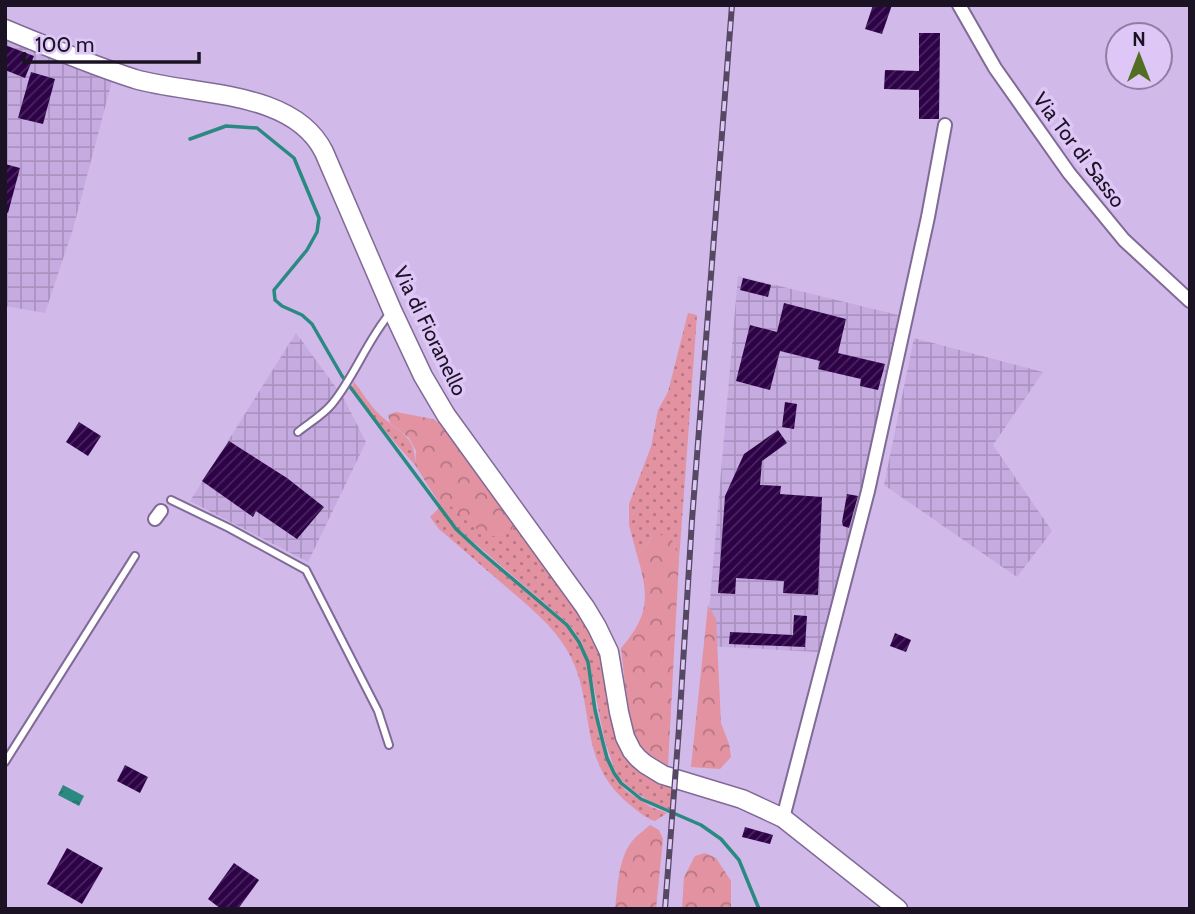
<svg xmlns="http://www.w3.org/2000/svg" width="1195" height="914" viewBox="0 0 1195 914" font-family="Cabin,sans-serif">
<defs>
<pattern id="industrial-grid" width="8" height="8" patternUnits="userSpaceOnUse" patternTransform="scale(1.75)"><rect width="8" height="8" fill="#c6abe1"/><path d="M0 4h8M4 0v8" fill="none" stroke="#aa92c1"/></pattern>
<pattern id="grass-dots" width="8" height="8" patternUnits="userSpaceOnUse" patternTransform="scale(1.75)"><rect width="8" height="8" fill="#e292a1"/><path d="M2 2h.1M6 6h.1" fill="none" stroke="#b67683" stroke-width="1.8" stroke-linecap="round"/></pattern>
<pattern id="forest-crowns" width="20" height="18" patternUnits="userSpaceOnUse" patternTransform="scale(1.75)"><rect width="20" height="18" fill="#e292a1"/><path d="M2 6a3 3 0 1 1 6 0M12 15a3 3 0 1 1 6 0" fill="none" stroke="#b67683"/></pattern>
<pattern id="water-ripples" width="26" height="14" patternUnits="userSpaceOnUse" patternTransform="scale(1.75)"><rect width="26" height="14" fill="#2a8981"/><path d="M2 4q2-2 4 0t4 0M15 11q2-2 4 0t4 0" fill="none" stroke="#236f69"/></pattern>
<pattern id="building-hatch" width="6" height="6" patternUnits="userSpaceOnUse" patternTransform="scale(1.75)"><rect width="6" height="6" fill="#2d0247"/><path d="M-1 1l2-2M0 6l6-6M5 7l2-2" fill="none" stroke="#49265f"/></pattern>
</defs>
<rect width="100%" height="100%" fill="#d1b9e9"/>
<!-- industrial -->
<g fill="url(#industrial-grid)">
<polygon points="5,37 112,81 73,229 45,313 5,306"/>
<polygon points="738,276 902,316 851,528 818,652 706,646"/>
<polygon points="296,333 343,397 366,442 308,562 190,501"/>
<polygon points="914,338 1043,372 993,445 1052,531 1017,577 884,485"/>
</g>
<!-- grass -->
<g fill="url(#grass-dots)">
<polygon points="688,313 697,315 679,560 672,539 653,537 637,555 629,525 629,504 651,447 658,410 668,392"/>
<path d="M 354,382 C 362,392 369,404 378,413 C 397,432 417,435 415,465 C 392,440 372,415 352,387 Z"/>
<polygon points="441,506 451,506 478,529 501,536 519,524 587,624 599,646 618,733 674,783 671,810 651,802 635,792 619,778 614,768 604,738 589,662 581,641 569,624 457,528"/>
<path d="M 439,508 L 456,530 L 479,553 L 567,626 L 578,641 L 587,661 L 599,736 L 611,771 L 626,791 L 651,807 L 667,813 L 655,821 C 645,818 638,811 629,804 C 575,760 598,702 567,650 C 553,625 525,603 504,585 C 482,566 461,548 439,529 L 430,517 Z"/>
</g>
<!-- forest -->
<g fill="url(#forest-crowns)">
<path d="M 396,412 L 433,419 L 442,425 L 519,524 C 513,528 506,535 499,536 C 481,539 464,517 451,506 L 441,506 L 415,465 L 416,451 L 409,438 L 390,423 L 388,415 Z"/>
<path d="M 663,535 L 672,539 L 679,560 L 668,766 C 660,760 647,754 641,746 C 628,729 624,672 621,648 C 650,615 649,595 637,555 L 654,536 Z"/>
<polygon points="708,605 716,619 721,723 729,744 731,757 720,769 691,767"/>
<path d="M 650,825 L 659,830 L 663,839 L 656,909 L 615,909 C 618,886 618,858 633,840 C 638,834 645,830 650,825 Z"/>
<polygon points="705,853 716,858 731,881 731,909 682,909 684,877 695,856"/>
</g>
<!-- water -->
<polygon fill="url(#water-ripples)" points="63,785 84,796 79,806 58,795"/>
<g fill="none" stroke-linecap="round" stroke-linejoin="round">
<!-- stream -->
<polyline stroke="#2a8981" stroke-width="3.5" points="190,139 226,126 257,128 294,158 319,218 317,232 307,250 274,290 275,300 282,306 302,315 312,324 342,376 456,529 482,553 567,625 579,642 588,662 595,710 602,739 607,758 614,773 621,783 641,799 701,825 721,839 739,860 759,909"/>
</g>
<!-- building -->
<g fill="url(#building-hatch)">
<polygon points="873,5 892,5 882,34 865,29"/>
<polygon points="919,33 940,33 939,119 919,119 919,90 884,89 885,70 919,71"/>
<polygon points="5,45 34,56 25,78 5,70"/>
<polygon points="31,72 55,79 43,124 18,118"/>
<polygon points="5,164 20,168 8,213 5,212"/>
<polygon points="743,278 771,285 768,297 740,290"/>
<polygon points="784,303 846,319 838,353 885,364 878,390 860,386 861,379 818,369 820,361 780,351 770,390 736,381 750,325 777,332"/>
<polygon points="785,402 797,404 794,429 782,427"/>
<polygon points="79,422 101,436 88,456 66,442"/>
<polygon points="778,430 787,443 762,461 760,485 781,486 780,494 822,497 818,595 783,593 784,581 736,578 735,594 718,593 725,496 744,454"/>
<polygon points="229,441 287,478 324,507 297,539 256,511 253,517 202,481"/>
<polygon points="847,494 858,496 849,528 843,526 842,522"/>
<polygon points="794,615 807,616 805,647 729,644 730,632 793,635"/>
<polygon points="895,633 911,640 906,652 890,646"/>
<polygon points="125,765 148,777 140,793 117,781"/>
<polygon points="745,827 773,835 770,844 742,837"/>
<polygon points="67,848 103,868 82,904 47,884"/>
<polygon points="234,863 259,880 238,909 221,909 208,899"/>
</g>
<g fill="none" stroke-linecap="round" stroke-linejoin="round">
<!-- lane casing -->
<g stroke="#806a96" stroke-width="10">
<g id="lane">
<path d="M 298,432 C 309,423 323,415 332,404 C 355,376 367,340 391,312"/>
<polyline points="171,500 229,528 306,570 378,711 389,745"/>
<polyline points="5,762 135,556"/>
</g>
</g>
<!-- street casing -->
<g stroke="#806a96" stroke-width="16">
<g id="street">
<polyline points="959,5 995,68 1069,173 1124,240 1190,301"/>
<polyline points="155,519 161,511"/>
<polyline points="783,818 868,491 928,217 945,125"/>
</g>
</g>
<!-- secondary casing -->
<g stroke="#806a96" stroke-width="21">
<path id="secondary" d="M 5,29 C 48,47 91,65 135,79 C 193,96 293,89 324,152 L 392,310 L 423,376 L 446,415 L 585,607 L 597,627 L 609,652 L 619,712 L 625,737 L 632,751 L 638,758 L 645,764 L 663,775 L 742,799 L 783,818 L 898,909"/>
</g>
<!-- lane -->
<use href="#lane" stroke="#fff" stroke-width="6"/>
<!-- street -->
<use href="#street" stroke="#fff" stroke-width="12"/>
<!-- secondary -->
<use href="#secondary" stroke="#fff" stroke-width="18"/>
<!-- rail casing -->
<g stroke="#554863" stroke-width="6">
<polyline id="rail" points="665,909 679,728 692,520 732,5"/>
</g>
<!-- rail -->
<use href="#rail" stroke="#dec6f6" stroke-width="3.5" stroke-dasharray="10" stroke-linecap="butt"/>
</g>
<g text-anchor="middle" stroke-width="7" stroke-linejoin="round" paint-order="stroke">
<!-- street labels -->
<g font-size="21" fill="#1b1223" stroke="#dec6f6">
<text transform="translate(1079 150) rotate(53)" y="7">Via Tor di Sasso</text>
<text transform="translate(430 331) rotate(64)" y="7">Via di Fioranello</text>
</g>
</g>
<!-- border -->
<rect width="1195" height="914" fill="none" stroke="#1b1223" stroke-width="14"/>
<!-- north arrow -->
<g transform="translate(1139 56)"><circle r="33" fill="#dec6f6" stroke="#907ea2" stroke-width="2"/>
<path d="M0-5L12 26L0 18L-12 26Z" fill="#526e22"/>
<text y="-10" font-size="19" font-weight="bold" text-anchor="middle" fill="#1b1223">N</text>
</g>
<!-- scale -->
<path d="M24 52v10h175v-10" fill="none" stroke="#1b1223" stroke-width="3.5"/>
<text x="35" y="52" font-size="21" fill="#1b1223" stroke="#dec6f6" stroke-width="5" paint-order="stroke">100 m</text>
</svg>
